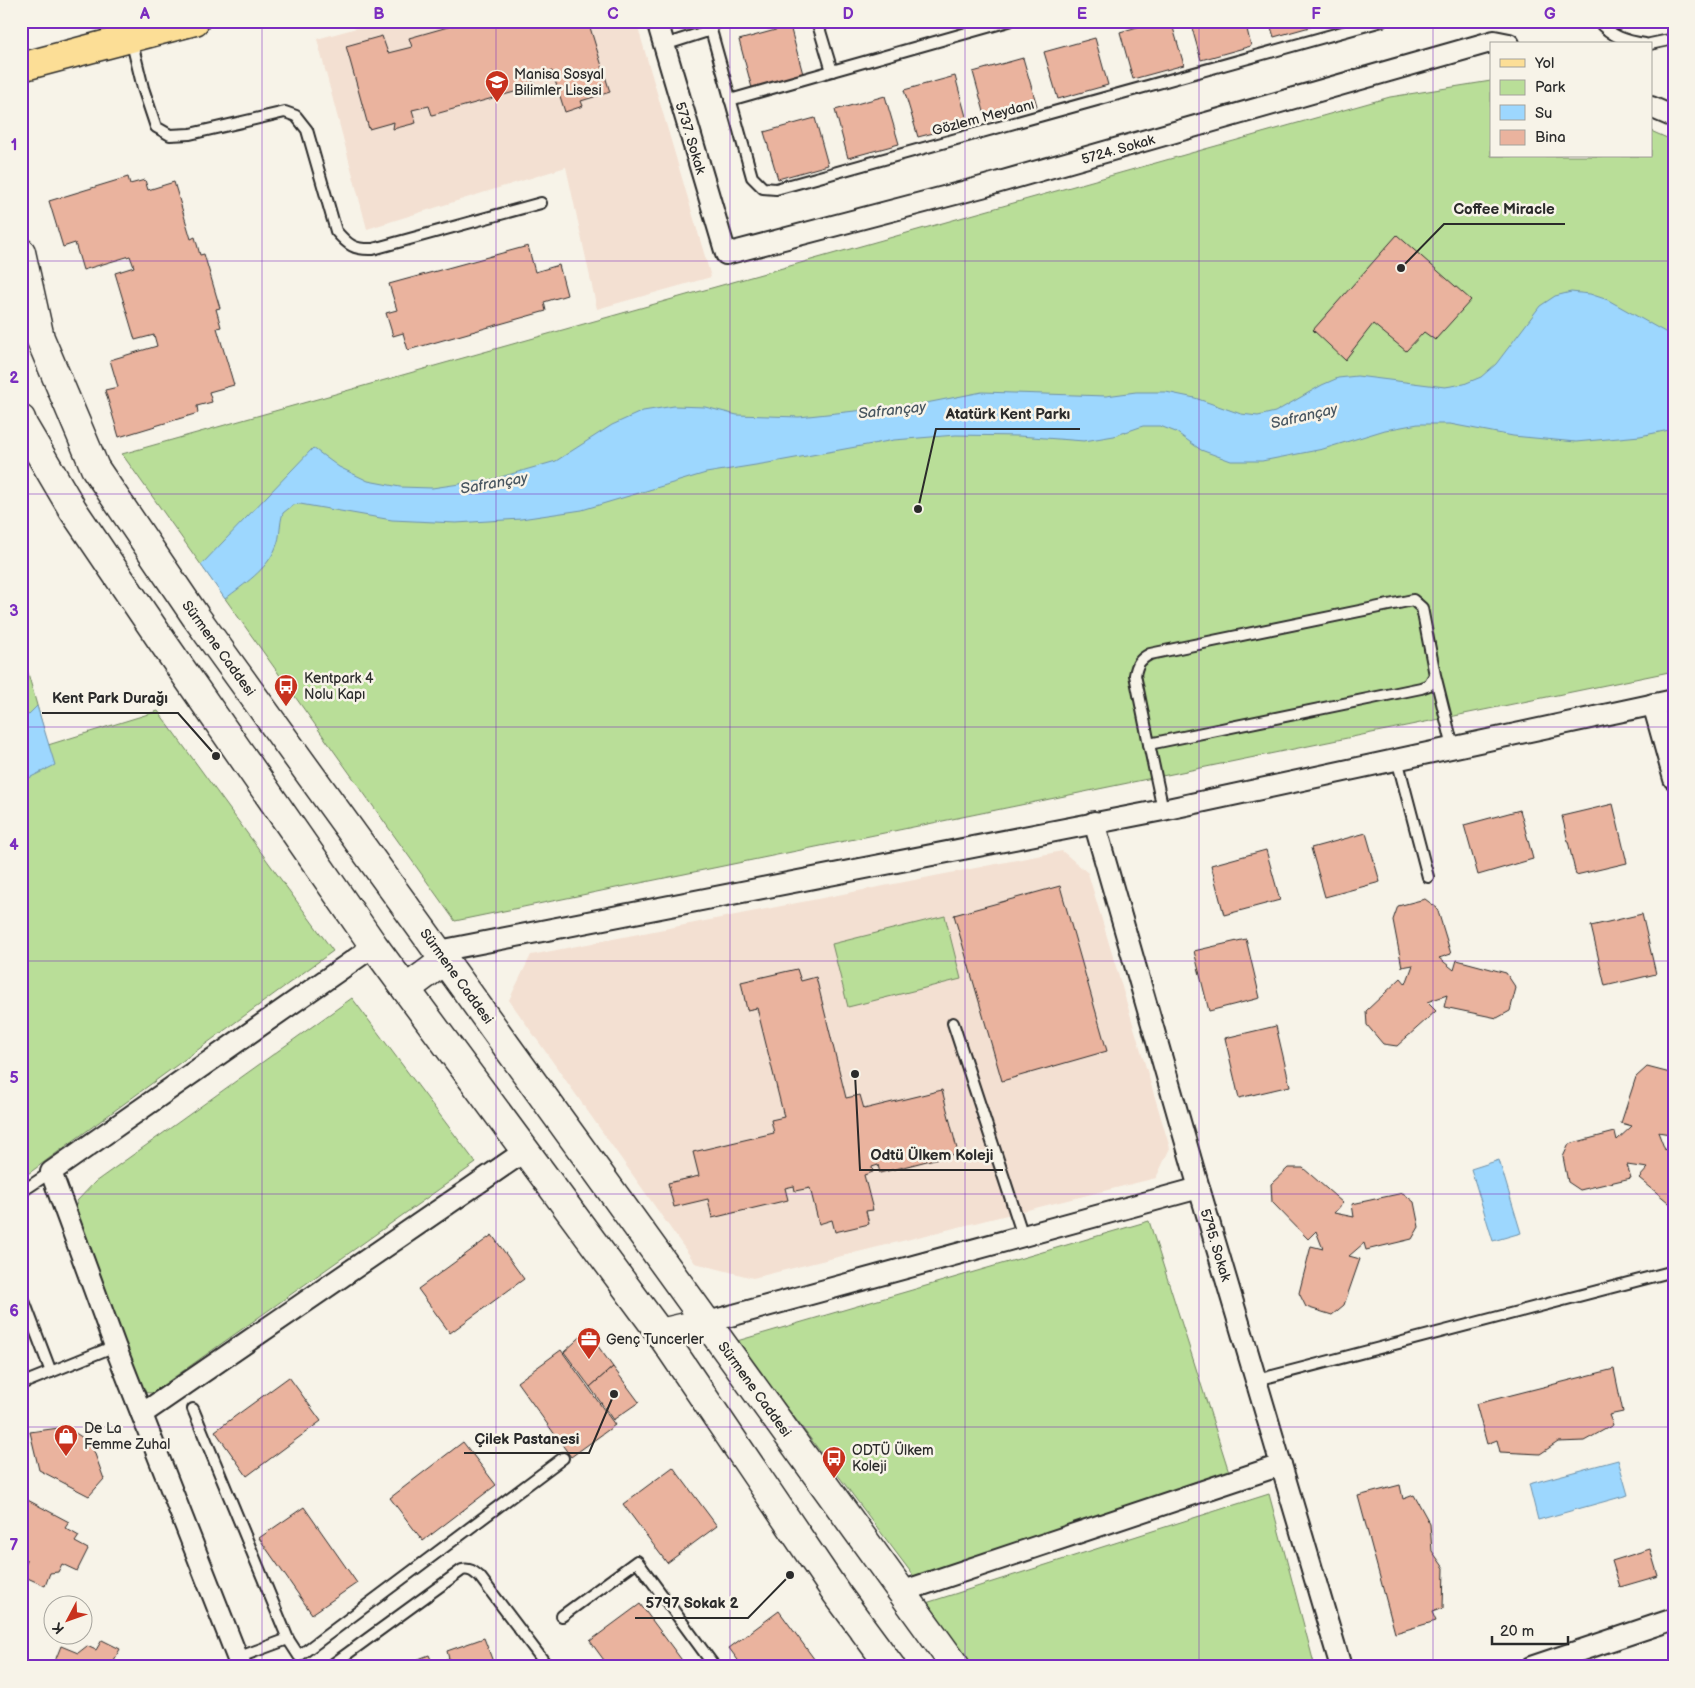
<svg xmlns="http://www.w3.org/2000/svg" width="1695" height="1688" viewBox="0 0 1695 1688" font-family="'Balsamiq Sans',sans-serif">
<rect width="100%" height="100%" fill="#f7f3e8"/>
<filter id="ink" filterUnits="userSpaceOnUse"><feTurbulence type="fractalNoise" baseFrequency=".02" numOctaves="2"/><feDisplacementMap in="SourceGraphic" scale="10" xChannelSelector="R" yChannelSelector="G"/><feConvolveMatrix kernelMatrix="1 2 1 2 8 2 1 2 1" color-interpolation-filters="sRGB"/></filter>
<g filter="url(#ink)">
<!-- built -->
<g fill="#f3e0d2">
<polygon points="382,21 636,21 711,277 597,309 566,167 367,229 317,39"/>
<polygon points="1062,851 1088,873 1170,1148 1156,1178 753,1278 695,1263 509,1000 531,955"/>
</g>
<!-- green -->
<g fill="#b9de98" stroke="#728462">
<polygon points="1491,81 1491,156 1651,156 1651,131 1674,141 1674,671 455,921 122,454 1390,97"/>
<polygon points="21,648 48,745 158,711 333,951 21,1179"/>
<polygon points="945,916 961,979 848,1007 832,944"/>
<polygon points="352,998 476,1163 152,1393 136,1392 75,1223 77,1201 95,1182"/>
<polygon points="1149,1221 1230,1475 916,1579 737,1341"/>
<polygon points="1269,1494 1315,1667 970,1667 923,1604"/>
</g>
<!-- water -->
<g fill="#9dd7fe" stroke="#6f92aa">
<path d="M 1571,292 L 1590,294 L 1608,300 L 1674,337 L 1674,429 L 1640,436 L 1576,442 L 1513,436 L 1450,424 L 1418,424 L 1385,430 L 1323,449 L 1262,461 L 1231,461 L 1201,450 L 1176,432 L 1160,426 L 1143,426 L 1114,436 L 1084,441 L 1019,436 L 956,435 L 894,440 L 768,463 L 706,473 L 582,510 L 521,519 L 456,523 L 392,520 L 300,504 L 293,505 L 283,513 C 279,524 281,536 276,547 C 267,570 244,584 225,599 L 201,565 L 313,448 L 339,467 L 368,481 L 400,487 L 432,488 L 494,479 L 556,461 L 612,425 L 643,411 L 674,406 L 705,407 L 737,415 L 799,417 L 921,404 L 982,392 L 1106,396 L 1136,392 L 1166,392 L 1195,398 L 1241,414 L 1258,416 L 1275,412 L 1322,385 L 1338,378 L 1357,376 L 1445,387 L 1464,384 L 1481,377 L 1496,364 L 1540,306 L 1555,296 Z"/>
<polygon points="37,706 55,765 21,782 21,722"/>
<polygon points="1499,1160 1521,1233 1493,1241 1471,1169"/>
<polygon points="1618,1460 1628,1495 1538,1520 1529,1484"/>
</g>
<!-- building -->
<g fill="#eab39e" stroke="#2b2b2b">
<polygon points="469,21 588,21 610,92 581,101 583,106 565,112 552,71 531,78 536,86 432,115 429,106 412,110 416,123 393,129 394,122 369,129 346,46 382,36 388,53 412,47 409,38"/>
<polygon points="1158,21 1171,21 1184,65 1133,79 1120,32"/>
<polygon points="1190,21 1245,21 1251,46 1201,60"/>
<polygon points="1269,21 1323,21 1324,23 1274,37"/>
<polygon points="790,26 803,74 752,88 739,40"/>
<polygon points="1095,38 1108,85 1058,99 1044,52"/>
<polygon points="1023,58 1037,106 986,119 973,72"/>
<polygon points="955,76 968,124 918,137 904,90"/>
<polygon points="885,96 899,144 848,158 835,110"/>
<polygon points="815,118 828,165 778,179 764,132"/>
<polygon points="128,177 130,184 145,180 148,190 174,182 191,239 195,237 200,255 204,254 220,308 216,309 221,327 217,328 234,385 209,392 212,402 197,406 198,413 119,437 105,390 118,387 110,360 157,346 154,335 135,340 115,273 134,267 130,256 83,270 75,243 63,247 49,201"/>
<polygon points="1397,235 1471,300 1435,340 1424,332 1406,351 1373,324 1345,360 1313,330"/>
<polygon points="528,246 535,272 559,265 567,295 544,302 546,311 408,350 403,333 393,336 386,313 397,310 389,284"/>
<polygon points="1613,804 1627,863 1576,875 1562,816"/>
<polygon points="1520,810 1533,859 1478,875 1464,825"/>
<polygon points="1366,833 1380,882 1325,897 1311,848"/>
<polygon points="1266,850 1280,900 1224,915 1211,865"/>
<polygon points="1060,886 1107,1051 1002,1081 954,915"/>
<polygon points="1425,899 1437,908 1451,954 1439,958 1454,970 1457,960 1506,973 1516,988 1510,1011 1497,1018 1444,1007 1447,995 1427,1002 1436,1011 1397,1046 1383,1044 1367,1025 1366,1011 1401,978 1406,984 1413,965 1402,967 1393,920 1398,906"/>
<polygon points="1642,914 1656,974 1605,986 1591,926"/>
<polygon points="1246,939 1260,998 1209,1011 1194,951"/>
<polygon points="797,969 801,981 816,977 846,1098 860,1095 864,1109 942,1090 958,1153 880,1173 878,1165 872,1167 873,1172 864,1175 873,1210 866,1211 869,1224 835,1232 832,1220 819,1224 810,1188 795,1191 794,1186 785,1188 788,1200 712,1218 708,1199 674,1207 668,1183 699,1176 693,1152 774,1133 771,1120 784,1117 757,1008 747,1010 741,982"/>
<polygon points="1276,1026 1290,1086 1239,1098 1225,1038"/>
<polygon points="1647,1067 1674,1074 1674,1118 1670,1134 1658,1132 1665,1150 1674,1143 1674,1207 1639,1178 1648,1168 1627,1165 1631,1178 1580,1190 1568,1182 1563,1157 1569,1144 1615,1132 1617,1140 1632,1126 1621,1123 1636,1077"/>
<polygon points="1288,1168 1303,1168 1343,1203 1334,1213 1354,1217 1352,1204 1403,1193 1414,1202 1419,1227 1412,1239 1366,1250 1364,1243 1349,1256 1360,1259 1344,1305 1332,1315 1306,1307 1299,1293 1311,1246 1323,1249 1316,1231 1308,1239 1272,1202 1271,1184"/>
<polygon points="492,1235 524,1279 450,1333 418,1289"/>
<polygon points="587,1331 613,1367 590,1387 564,1352"/>
<polygon points="561,1350 615,1425 571,1457 517,1382"/>
<polygon points="613,1367 639,1402 613,1420 590,1387"/>
<polygon points="1614,1369 1623,1412 1609,1415 1613,1425 1584,1441 1558,1442 1540,1454 1500,1452 1497,1440 1487,1444 1476,1404"/>
<polygon points="289,1377 321,1421 247,1476 215,1431"/>
<polygon points="66,1427 91,1443 104,1479 89,1496 39,1470 30,1432"/>
<polygon points="463,1442 496,1485 423,1541 390,1498"/>
<polygon points="673,1467 717,1526 667,1563 623,1504"/>
<polygon points="1400,1485 1403,1499 1414,1495 1430,1524 1432,1551 1444,1568 1443,1608 1432,1612 1436,1621 1395,1633 1358,1496"/>
<polygon points="22,1497 69,1522 65,1528 79,1536 75,1542 88,1549 77,1571 62,1564 58,1572 50,1573 45,1586 21,1575 27,1561 21,1559"/>
<polygon points="304,1507 357,1583 312,1614 259,1538"/>
<polygon points="1650,1549 1658,1576 1620,1587 1612,1561"/>
<polygon points="640,1604 684,1663 679,1667 609,1667 590,1641"/>
<polygon points="779,1611 820,1667 743,1667 729,1648"/>
<polygon points="484,1638 495,1667 397,1667 429,1655 433,1664 449,1659 447,1651"/>
<polygon points="102,1640 120,1649 112,1664 118,1667 53,1666 61,1646 78,1653 87,1646 96,1650"/>
</g>
<g fill="none" stroke-linecap="round" stroke-linejoin="round">
<!-- service casing -->
<g stroke="#2b2b2b" stroke-width="14">
<g id="service">
<polyline points="714,21 711,30 752,177 763,188 776,189 1382,21"/>
<polyline points="817,21 832,71 1009,21"/>
<path d="M 1598,21 C 1612,37 1625,41 1645,44"/>
<path d="M 131,39 L 143,88 L 156,127 L 170,135 L 190,134 L 285,112 L 296,116 L 307,130 L 336,231 C 348,245 354,250 373,249 L 541,203"/>
<polyline points="1650,44 1674,39"/>
<polyline points="664,45 711,30"/>
<polyline points="730,100 832,71"/>
<path d="M 1435,675 L 1429,685 L 1421,688 L 1149,744 L 1135,675 C 1137,664 1140,659 1150,654 L 1413,600 L 1422,608 L 1435,675 L 1453,747"/>
<polyline points="1149,744 1163,810"/>
<polyline points="1397,759 1428,877"/>
<polyline points="953,1023 1023,1236"/>
<polyline points="21,1192 51,1172"/>
<polyline points="21,1293 51,1372"/>
<polyline points="1257,1380 1674,1271"/>
<polyline points="21,1384 115,1346"/>
<polyline points="193,1409 288,1639 237,1658"/>
<polyline points="562,1616 637,1561 715,1667"/>
<polyline points="288,1639 299,1656 563,1458"/>
<path d="M 329,1667 L 462,1570 C 470,1568 474,1572 480,1577 L 548,1667"/>
</g>
</g>
<!-- minor casing -->
<g stroke="#2b2b2b" stroke-width="24">
<g id="minor">
<polyline points="657,21 726,254 982,187 1494,41 1509,44"/>
<polyline points="1651,107 1674,117"/>
<polyline points="1653,704 1674,779"/>
<polyline points="1094,822 1199,1188 1341,1667"/>
<polyline points="439,951 1163,810 1674,700"/>
<polyline points="708,1322 1199,1188"/>
<polyline points="142,1414 525,1151"/>
<polyline points="901,1592 1281,1465"/>
<polyline points="241,1667 115,1346 51,1172 374,946"/>
<polyline points="1531,1667 1674,1619"/>
</g>
</g>
<!-- secondary casing -->
<g stroke="#2b2b2b" stroke-width="31">
<g id="secondary">
<polyline points="21,252 40,338 95,468 196,617 956,1667"/>
<polyline points="21,419 23,425 73,510 162,641 374,946 660,1333 837,1594 891,1667"/>
<polyline points="406,989 445,960"/>
<polyline points="660,1333 708,1322"/>
</g>
</g>
<!-- primary casing -->
<g stroke="#2b2b2b" stroke-width="31">
<polyline id="primary" points="21,67 195,21"/>
</g>
<!-- service -->
<use href="#service" stroke="#f7f3e8" stroke-width="10"/>
<!-- minor -->
<use href="#minor" stroke="#f7f3e8" stroke-width="20"/>
<!-- secondary -->
<use href="#secondary" stroke="#f7f3e8" stroke-width="28"/>
<!-- primary -->
<use href="#primary" stroke="#fcde96" stroke-width="28"/>
</g>
</g>
<!-- grid -->
<path fill="none" stroke="#7b2cbf" stroke-width="1" stroke-opacity="0.55" d="M 262,21 L 262,1667M 496,21 L 496,1667M 730,21 L 730,1667M 965,21 L 965,1667M 1199,21 L 1199,1667M 1433,21 L 1433,1667M 21,261 L 1674,261M 21,494 L 1674,494M 21,727 L 1674,727M 21,961 L 1674,961M 21,1194 L 1674,1194M 21,1427 L 1674,1427"/>
<!-- icons -->
<defs>
<g id="school-pin" transform="scale(1.25)"><path d="M0 17L-7.5 6A9.5 9.5 0 1 1 7.5 6Z" fill="#c8321e" stroke="#f7f3e8"/><path d="M0-5L7-2L0 1L-7-2ZM-4 1L0 2.5L4 1V4Q0 6-4 4Z" fill="#fff"/></g>
<g id="bus-pin" transform="scale(1.25)"><path d="M0 17L-7.5 6A9.5 9.5 0 1 1 7.5 6Z" fill="#c8321e" stroke="#f7f3e8"/><path d="M-5-6H5V4H4V6H2V4H-2V6H-4V4H-5ZM-3.5-4V0h7V-4ZM-3.5 1.2v1.5H-2V1.2ZM2 1.2v1.5H3.5V1.2Z" fill="#fff"/></g>
<g id="office-pin" transform="scale(1.25)"><path d="M0 17L-7.5 6A9.5 9.5 0 1 1 7.5 6Z" fill="#c8321e" stroke="#f7f3e8"/><path d="M-6-3h4V-5.5h4V-3h4V5H-6ZM-1-4.5V-3h2v-1.5ZM-6 0V1H6V0Z" fill="#fff"/></g>
<g id="shop-pin" transform="scale(1.25)"><path d="M0 17L-7.5 6A9.5 9.5 0 1 1 7.5 6Z" fill="#c8321e" stroke="#f7f3e8"/><path d="M-5-2.5h2.3a2.7 3.5 0 0 1 5.4 0H5L5.5 6h-11ZM-1.5-2.5h3a1.5 2.3 0 0 0-3 0Z" fill="#fff"/></g>
</defs>
<g fill-rule="evenodd">
<use href="#school-pin" x="497" y="82"/>
<use href="#bus-pin" x="286" y="686"/>
<use href="#office-pin" x="589" y="1339"/>
<use href="#shop-pin" x="66" y="1436"/>
<use href="#bus-pin" x="834" y="1458"/>
</g>
<g text-anchor="middle" stroke-width="5" stroke-linejoin="round" paint-order="stroke">
<!-- poi labels -->
<g font-size="14" fill="#2b2b2b" stroke="#f7f3e8" text-anchor="start">
<text x="514" y="79">Manisa Sosyal<tspan x="514" dy="16">Bilimler Lisesi</tspan></text>
<text x="304" y="683">Kentpark 4<tspan x="304" dy="16">Nolu Kapı</tspan></text>
<text x="606" y="1344">Genç Tuncerler</text>
<text x="84" y="1433">De La<tspan x="84" dy="16">Femme Zuhal</tspan></text>
<text x="852" y="1455">ODTÜ Ülkem<tspan x="852" dy="16">Koleji</tspan></text>
</g>
<!-- street labels -->
<g font-size="14" fill="#2b2b2b" stroke="#f7f3e8">
<text transform="translate(983 117) rotate(-15)" y="5">Gözlem Meydanı</text>
<text transform="translate(691 138) rotate(73)" y="5">5737. Sokak</text>
<text transform="translate(1118 149) rotate(-16)" y="5">5724. Sokak</text>
<text transform="translate(219 648) rotate(54)" y="5">Sürmene Caddesi</text>
<text transform="translate(457 976) rotate(54)" y="5">Sürmene Caddesi</text>
<text transform="translate(1216 1245) rotate(73)" y="5">5795. Sokak</text>
<text transform="translate(755 1389) rotate(54)" y="5">Sürmene Caddesi</text>
</g>
<!-- water labels -->
<g font-size="15" font-style="italic" fill="#485660" stroke="#f7f3e8">
<text transform="translate(892 410) rotate(-6)" y="5">Safrançay</text>
<text transform="translate(1304 416) rotate(-13)" y="5">Safrançay</text>
<text transform="translate(494 483) rotate(-10)" y="5">Safrançay</text>
</g>
</g>
<!-- callouts -->
<path fill="none" stroke="#2b2b2b" stroke-width="2" d="M1401 268L1444 224H1565M918 509L936 429H1080M216 756L178 713H42M855 1074L860 1170H1003M614 1394L589 1453H464M790 1575L748 1618H635"/>
<g fill="#2b2b2b" stroke="#f7f3e8" stroke-width="2">
<circle cx="1401" cy="268" r="5"/>
<circle cx="918" cy="509" r="5"/>
<circle cx="216" cy="756" r="5"/>
<circle cx="855" cy="1074" r="5"/>
<circle cx="614" cy="1394" r="5"/>
<circle cx="790" cy="1575" r="5"/>
</g>
<g font-size="15" text-anchor="middle" font-weight="bold" fill="#2b2b2b" stroke="#f7f3e8" stroke-width="5" stroke-linejoin="round" paint-order="stroke">
<text x="1504" y="214">Coffee Miracle</text>
<text x="1008" y="419">Atatürk Kent Parkı</text>
<text x="110" y="703">Kent Park Durağı</text>
<text x="932" y="1160">Odtü Ülkem Koleji</text>
<text x="527" y="1444">Çilek Pastanesi</text>
<text x="692" y="1608">5797 Sokak 2</text>
</g>
<!-- margin -->
<rect width="1695" height="1688" fill="none" stroke="#f7f3e8" stroke-width="55"/>
<!-- legend -->
<rect x="1490" y="42" width="162" height="115" fill="#f7f3e8" stroke="#a5a39c"/>
<rect x="1500" y="59" width="25" height="8" fill="#fcde96" stroke="#a5a39c"/>
<text x="1535" y="68" font-size="15" fill="#2b2b2b">Yol</text>
<rect x="1500" y="80" width="25" height="15" fill="#b9de98" stroke="#a5a39c"/>
<text x="1535" y="92" font-size="15" fill="#2b2b2b">Park</text>
<rect x="1500" y="105" width="25" height="15" fill="#9dd7fe" stroke="#a5a39c"/>
<text x="1535" y="118" font-size="15" fill="#2b2b2b">Su</text>
<rect x="1500" y="130" width="25" height="15" fill="#eab39e" stroke="#a5a39c"/>
<text x="1535" y="142" font-size="15" fill="#2b2b2b">Bina</text>
<!-- north arrow -->
<g transform="translate(68 1620) rotate(229)"><circle r="24" fill="#f7f3e8" stroke="#a5a39c"/>
<path d="M0-4L9 19L0 12L-9 19Z" fill="#c8321e"/>
<text y="-8" font-size="14" font-weight="bold" text-anchor="middle" fill="#2b2b2b">K</text>
</g>
<!-- scale -->
<path d="M1492 1636v8h76v-8" fill="none" stroke="#2b2b2b" stroke-width="2.5"/>
<text x="1500" y="1636" font-size="15" fill="#2b2b2b" stroke="#f7f3e8" stroke-width="4" paint-order="stroke">20 m</text>
<rect x="28" y="28" width="1640" height="1632" fill="none" stroke="#7b2cbf" stroke-width="2"/>
<g font-size="16" text-anchor="middle" font-weight="bold" fill="#7b2cbf">
<text x="145" y="19">A</text>
<text x="379" y="19">B</text>
<text x="613" y="19">C</text>
<text x="848" y="19">D</text>
<text x="1082" y="19">E</text>
<text x="1316" y="19">F</text>
<text x="1550" y="19">G</text>
<text x="14" y="150">1</text>
<text x="14" y="383">2</text>
<text x="14" y="616">3</text>
<text x="14" y="850">4</text>
<text x="14" y="1083">5</text>
<text x="14" y="1316">6</text>
<text x="14" y="1550">7</text>
</g>
</svg>
